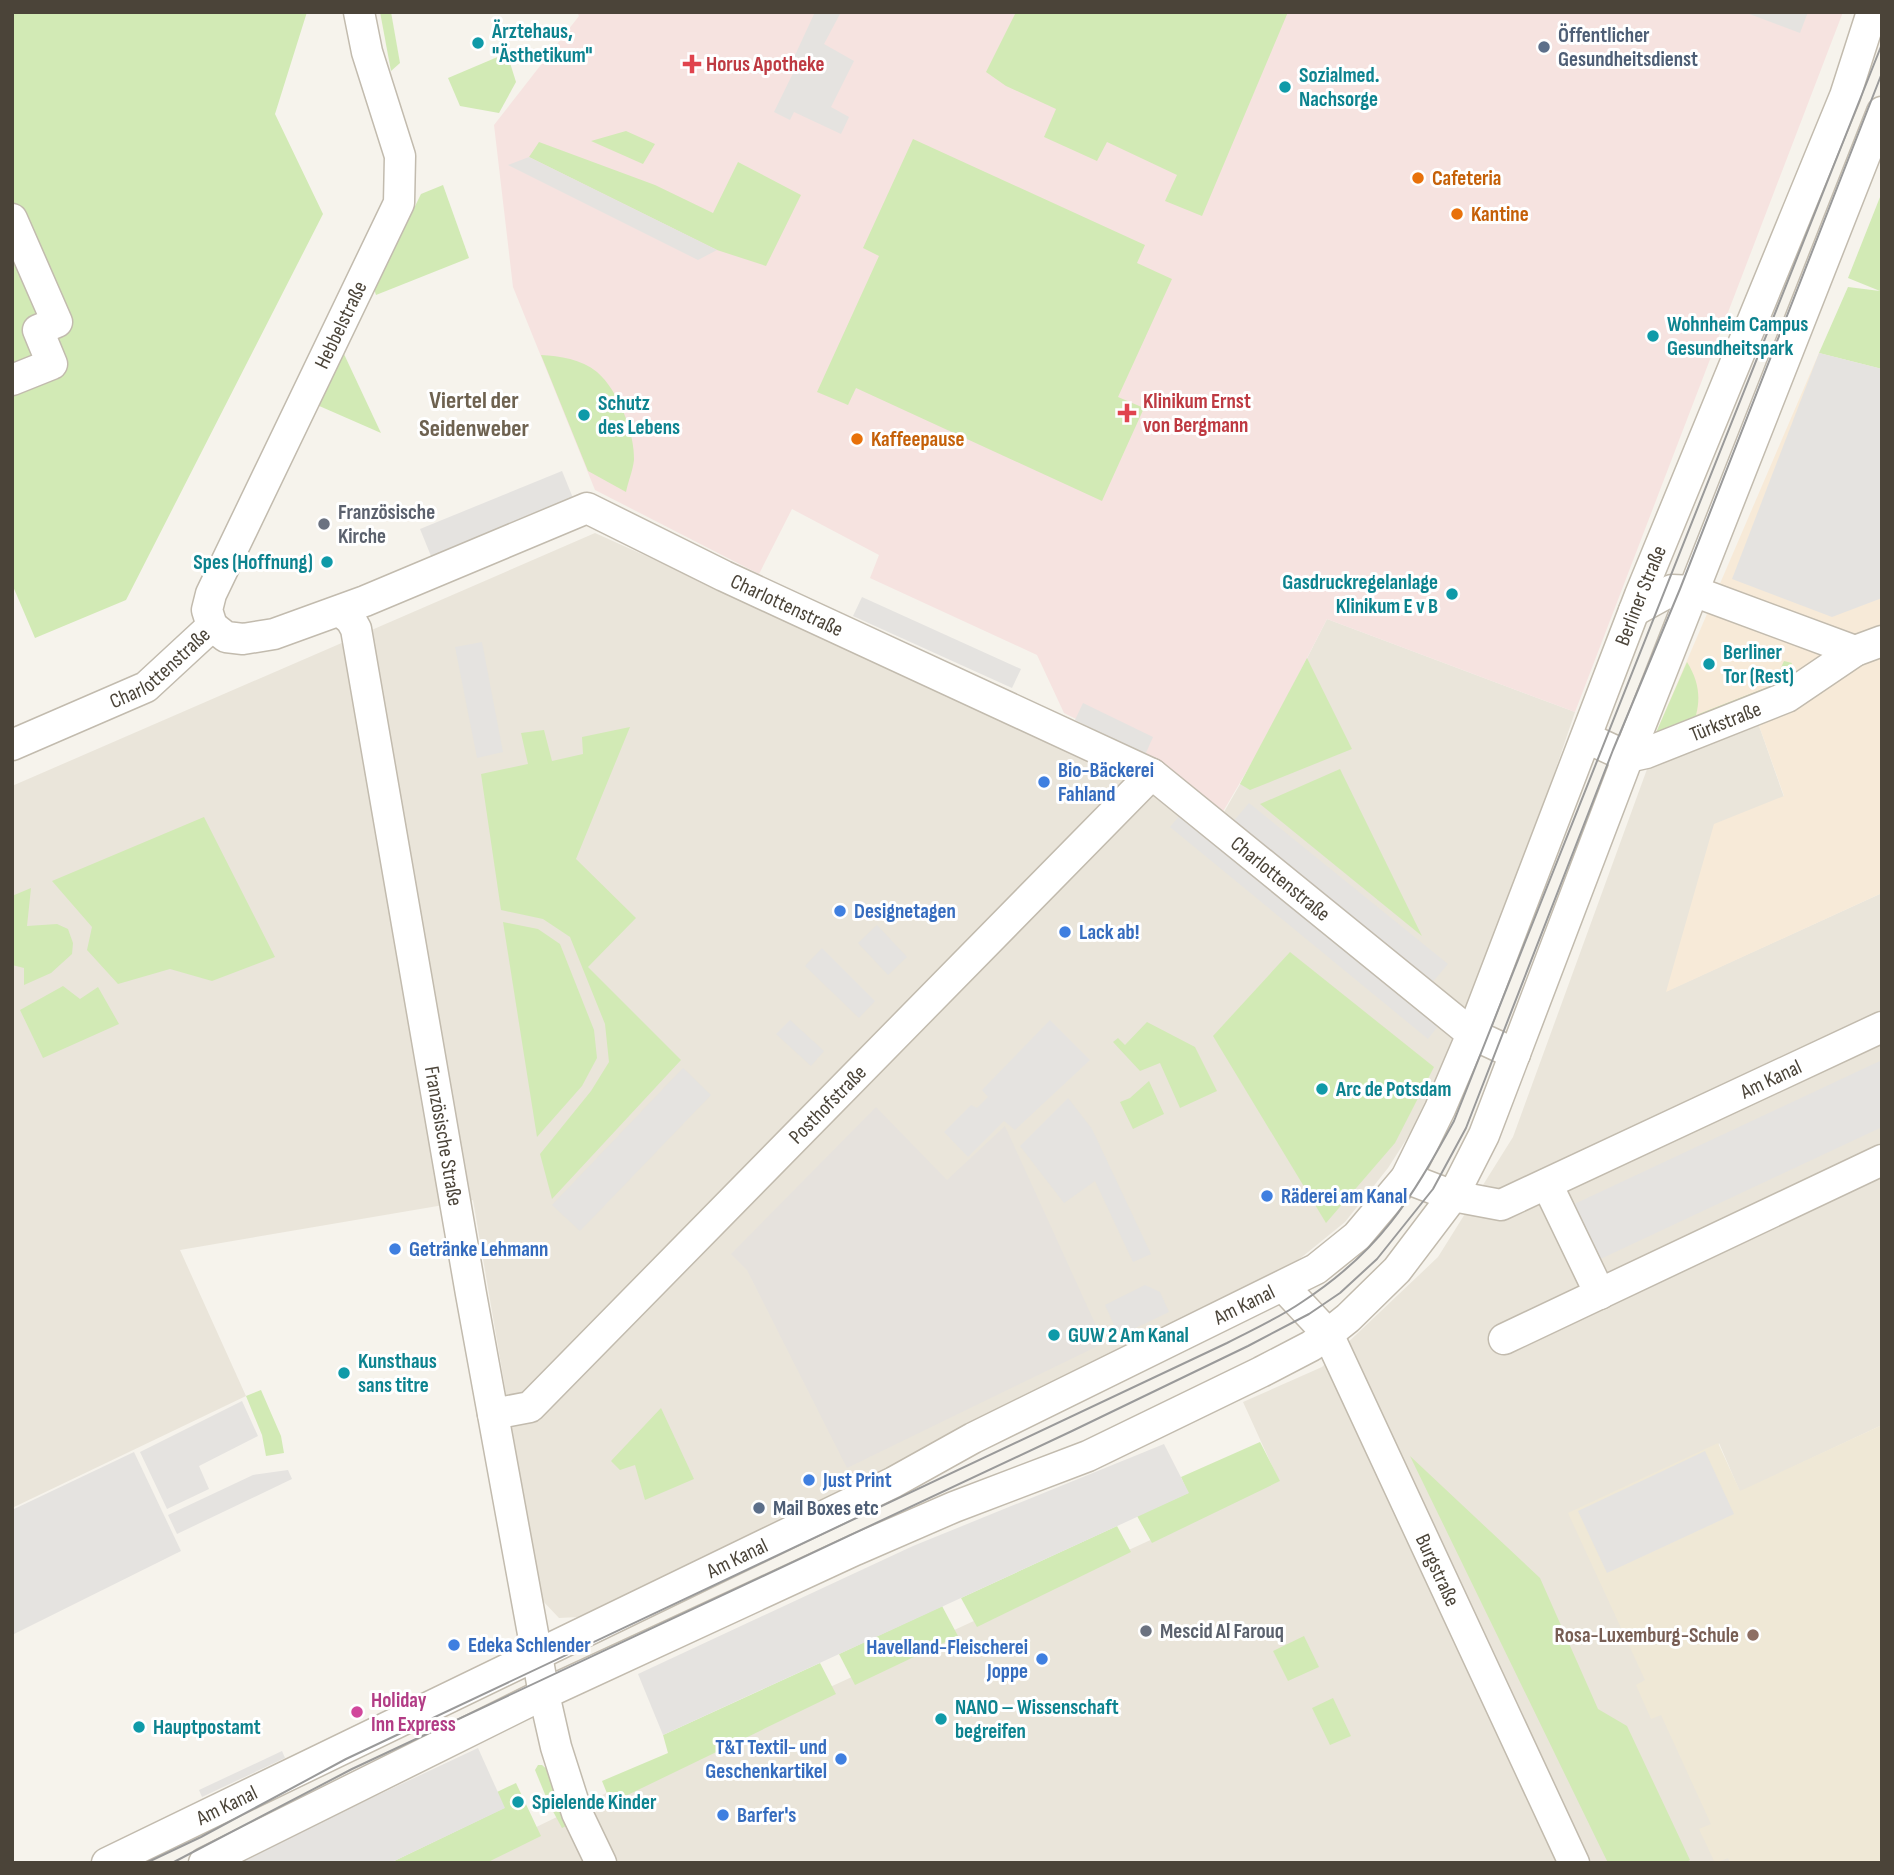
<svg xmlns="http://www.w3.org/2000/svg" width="1894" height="1875" viewBox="0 0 1894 1875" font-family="'Sofia Sans Condensed',sans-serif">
<rect width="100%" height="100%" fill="#f6f3ec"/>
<!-- residential -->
<g fill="#eae5da">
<polygon points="595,533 1104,762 1169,803 1209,838 1265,741 1327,619 1575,712 1481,990 1429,1104 1388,1168 1345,1222 1292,1265 979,1419 864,1480 578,1617 559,1618 541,1599 473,1200 180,1250 246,1396 12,1508 12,786"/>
<polygon points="1757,720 1784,797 1667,991 1882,893 1882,1425 1740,1492 1719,1443 1646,1680 1731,1863 462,1863 730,1733 1279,1481 1243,1402 1322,1367 1438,1257 1513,1137 1650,761"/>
</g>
<!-- commercial -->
<polygon fill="#f7ead8" points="1819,353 1882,369 1882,893 1666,992 1714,824 1784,796 1757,720 1655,735"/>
<!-- industrial -->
<polygon fill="#e6e2dd" points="876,1107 947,1180 1005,1126 1104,1343 847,1468 747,1270 731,1254"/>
<!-- education -->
<polygon fill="#efe8d6" points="1882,1425 1882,1863 1731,1863 1728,1858 1715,1863 1699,1829 1711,1824 1661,1715 1651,1719 1636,1685 1645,1680 1568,1513 1718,1443 1740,1491"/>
<!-- medical -->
<polygon fill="#f6e3e0" points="577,12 1843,12 1575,712 1327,619 1265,740 1221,815 1184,781 1142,752 1064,713 1037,655 870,578 879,555 792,509 759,574 595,490 513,287 494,125 579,16"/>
<!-- green -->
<g fill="#d2eab5">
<polygon points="12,12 307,12 275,114 323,214 126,600 35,638 12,584"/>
<polygon points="380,12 391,12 400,63 391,71"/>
<polygon points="1016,12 1288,12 1202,216 1165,201 1177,175 1107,142 1097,161 1044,137 1056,109 1006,86 986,72"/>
<polygon points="507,53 516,82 499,113 460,106 448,78"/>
<polygon points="626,131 655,144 643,164 591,141"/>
<polygon points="913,139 1145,245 1137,263 1172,279 1118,397 1144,408 1102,501 856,388 848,405 817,392 879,256 863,248"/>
<polygon points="539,142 655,185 713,213 738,162 801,195 766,266 717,250 529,157"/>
<polygon points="443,185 469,258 376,295 374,289 421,194"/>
<polygon points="1882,192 1882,369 1819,353 1848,287 1880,291 1848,278"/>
<polygon points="343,352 381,433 317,405"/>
<path d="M 541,355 C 560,356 581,359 597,372 C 618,390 635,433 634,460 C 633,470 628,482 626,492 L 588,471 Z"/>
<polygon points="1307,658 1352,749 1250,790 1240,784"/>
<path d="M 1784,661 L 1792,663 L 1782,687 L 1655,735 L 1687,662 C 1698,680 1701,696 1696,715 L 1773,685 Z"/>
<polygon points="630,727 576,859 636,918 588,967 681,1060 552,1199 540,1154 591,1091 609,1062 605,1024 570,937 543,919 501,910 481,774 528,764 521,733 544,730 552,761 583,754 582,737"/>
<polygon points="1340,769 1422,936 1260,804"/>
<polygon points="204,817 275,957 212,981 170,969 118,984 87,950 92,927 52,881"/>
<polygon points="31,888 27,926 57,924 68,929 73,943 72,954 51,973 24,985 24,968 12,965 12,896"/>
<polygon points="503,922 538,929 560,944 594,1030 597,1058 582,1086 537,1137"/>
<polygon points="1290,952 1434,1067 1395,1143 1326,1223 1213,1036"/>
<polygon points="63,986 80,999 98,987 119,1024 43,1058 20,1010"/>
<polygon points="1147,1022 1195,1047 1217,1091 1180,1108 1160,1063 1140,1071 1113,1042 1118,1038 1125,1045"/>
<polygon points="1149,1081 1164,1114 1133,1129 1120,1102 1130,1098"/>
<polygon points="261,1390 281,1436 284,1453 266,1456 262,1435 246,1396"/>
<polygon points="661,1408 694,1479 645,1500 635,1465 620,1470 611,1461"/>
<polygon points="1260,1442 1280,1481 1152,1543 1137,1516 1188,1493 1181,1477"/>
<polygon points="1410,1456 1540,1578 1598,1709 1627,1726 1690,1860 1684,1863 1608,1863"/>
<polygon points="1117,1526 1131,1552 977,1627 961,1598"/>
<polygon points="942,1606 958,1636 855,1685 839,1654"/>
<polygon points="1304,1636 1319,1667 1288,1681 1273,1651"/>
<polygon points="820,1663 836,1694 611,1803 602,1781 668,1753 663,1735"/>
<polygon points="1333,1698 1351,1736 1330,1745 1312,1708"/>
<polygon points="538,1765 542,1765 550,1772 568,1825 562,1828 549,1804 535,1770"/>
<polygon points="516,1783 541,1836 486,1863 390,1863 504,1808 497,1792"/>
</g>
<!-- parking -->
<g fill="#e5e3e0">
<polygon points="815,12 841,12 824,44 854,61 831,107 849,117 841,134 794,112 790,120 774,112 795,69 790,66"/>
<polygon points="1744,12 1808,12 1800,33"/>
<polygon points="529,157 717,250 698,260 508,165"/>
<polygon points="1819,353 1882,369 1882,598 1832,617 1732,579"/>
<polygon points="562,471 573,498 431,556 420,529"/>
<polygon points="862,597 1021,669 1012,688 853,616"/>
<polygon points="482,642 503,752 477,758 455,647"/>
<polygon points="1083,703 1153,737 1145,755 1075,720"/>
<polygon points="1249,803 1448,964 1431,984 1232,823"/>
<polygon points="1185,809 1442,1021 1428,1039 1170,827"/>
<polygon points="877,925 907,957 888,975 858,943"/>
<polygon points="822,948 875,1001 859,1018 805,966"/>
<polygon points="790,1020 824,1051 811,1066 776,1034"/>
<polygon points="1050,1020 1090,1060 1015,1130 1004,1121 968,1157 944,1132 971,1105 977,1108 988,1097 982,1090"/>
<polygon points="1882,1060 1882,1127 1594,1262 1568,1207"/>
<polygon points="683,1068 711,1095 580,1231 552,1205"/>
<polygon points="1068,1098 1092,1129 1151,1254 1133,1262 1095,1181 1064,1203 1020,1146"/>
<polygon points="1145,1285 1160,1292 1169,1312 1119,1336 1105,1305"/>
<polygon points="242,1401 258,1436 199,1466 209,1489 167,1509 140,1452"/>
<polygon points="1164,1444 1189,1493 663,1735 638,1674 913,1546"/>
<polygon points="1705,1451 1734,1514 1607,1573 1578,1511"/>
<polygon points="134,1452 181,1551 12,1635 12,1510"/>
<polygon points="288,1470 292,1479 177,1534 168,1515 253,1475"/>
<polygon points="478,1748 505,1808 390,1863 233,1863"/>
<polygon points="282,1751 285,1758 202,1797 199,1790"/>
</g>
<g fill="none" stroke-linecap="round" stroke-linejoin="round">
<!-- minor casing -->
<g stroke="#c2bbae" stroke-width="33">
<g id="minor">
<polyline points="12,219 57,322 38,330 52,364 12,380"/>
<path id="s1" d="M 340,611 L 351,620 L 356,629 L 471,1294 L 544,1694 L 556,1747 L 577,1813 L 601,1863"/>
<polyline points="1634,611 1672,590 1693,591 1855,651"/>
<path id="s2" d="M 212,626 L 226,637 L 243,639 L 274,634 L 365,601 L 587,508 L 724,576 L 1152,774 L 1472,1034 L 1515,1054"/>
<path id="s3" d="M 212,626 L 207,610 L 211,594 L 399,203 L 400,156 L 367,52 L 359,12"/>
<path id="s4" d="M 1587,738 L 1628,757 L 1646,753 L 1787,697 L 1855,651 L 1882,641"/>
<path id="s5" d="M 12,745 L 146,687 L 212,626"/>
<path id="s6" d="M 1406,1178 L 1453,1196 L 1501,1205 L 1882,1027"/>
<polyline points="1547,1184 1600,1294"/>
<path id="s7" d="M 1283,1286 L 1328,1334 L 1574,1863"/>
<polyline points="1504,1339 1882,1160"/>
<path id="s8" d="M 493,1414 L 530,1407 L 1152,774"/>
<path id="s9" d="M 107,1863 L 894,1482 L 973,1438 L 1316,1269 L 1357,1236 L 1406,1178 L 1440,1109 L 1472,1034 L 1640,595 L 1845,96 L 1872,12"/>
<polyline points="204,1863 544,1694 855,1550 954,1507 1088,1456 1261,1372 1311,1346 1328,1334 1348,1318 1397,1270 1453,1196 1484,1135 1628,757 1882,112"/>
</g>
</g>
<!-- minor -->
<use href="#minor" stroke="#fff" stroke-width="30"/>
<!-- tram -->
<g stroke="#9a9a9a" stroke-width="2">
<path d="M 146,1863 L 201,1837 L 346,1759 L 1227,1343 C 1252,1330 1279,1318 1302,1302 C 1380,1251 1410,1201 1454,1121 L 1882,44"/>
<polyline points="172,1863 352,1769 1072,1431 1248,1346 1309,1314 1340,1293 1377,1259 1433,1189 1466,1128 1613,750 1680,589 1882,73"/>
</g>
</g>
<!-- markers -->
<g fill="#0f9aa8" stroke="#fff" stroke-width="2.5">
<circle cx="478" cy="43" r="7"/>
<circle cx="1285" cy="87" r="7"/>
<circle cx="1653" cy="336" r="7"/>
<circle cx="584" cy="415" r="7"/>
<circle cx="327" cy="562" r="7"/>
<circle cx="1452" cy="594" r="7"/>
<circle cx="1709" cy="664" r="7"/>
<circle cx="1322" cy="1089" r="7"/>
<circle cx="1054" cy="1335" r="7"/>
<circle cx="344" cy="1373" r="7"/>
<circle cx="941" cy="1719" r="7"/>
<circle cx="139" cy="1727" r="7"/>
<circle cx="518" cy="1802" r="7"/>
</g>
<g fill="#5c6f8a" stroke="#fff" stroke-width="2.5">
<circle cx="1544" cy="47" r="7"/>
<circle cx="759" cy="1508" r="7"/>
</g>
<g fill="#e0444e" stroke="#fff" stroke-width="2.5">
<path d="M688.5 53.5h7v7h7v7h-7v7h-7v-7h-7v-7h7z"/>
<path d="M1123.5 402.5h7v7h7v7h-7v7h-7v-7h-7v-7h7z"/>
</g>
<g fill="#e8710a" stroke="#fff" stroke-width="2.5">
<circle cx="1418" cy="178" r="7"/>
<circle cx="1457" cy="214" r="7"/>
<circle cx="857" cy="439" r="7"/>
</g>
<g fill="#6b7280" stroke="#fff" stroke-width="2.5">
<circle cx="324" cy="524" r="7"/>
<circle cx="1146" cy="1631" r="7"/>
</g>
<g fill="#3f7fe0" stroke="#fff" stroke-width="2.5">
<circle cx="1044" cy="782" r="7"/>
<circle cx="840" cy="911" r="7"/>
<circle cx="1065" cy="932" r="7"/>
<circle cx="1267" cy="1196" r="7"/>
<circle cx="395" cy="1249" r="7"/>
<circle cx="809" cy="1480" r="7"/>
<circle cx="454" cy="1645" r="7"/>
<circle cx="1042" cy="1659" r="7"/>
<circle cx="841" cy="1759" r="7"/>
<circle cx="723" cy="1815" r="7"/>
</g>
<circle fill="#8d6e63" stroke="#fff" stroke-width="2.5" cx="1753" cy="1635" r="7"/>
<circle fill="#d1479c" stroke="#fff" stroke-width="2.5" cx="357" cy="1712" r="7"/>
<g text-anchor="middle" stroke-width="6" stroke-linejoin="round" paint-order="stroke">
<!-- culture labels -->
<g font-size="21" font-weight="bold" fill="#0d838f" stroke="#fff" text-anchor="start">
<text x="492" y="38">Ärztehaus,<tspan x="492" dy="24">"Ästhetikum"</tspan></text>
<text x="1299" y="82">Sozialmed.<tspan x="1299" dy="24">Nachsorge</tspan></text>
<text x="1667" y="331">Wohnheim Campus<tspan x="1667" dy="24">Gesundheitspark</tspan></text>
<text x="598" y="410">Schutz<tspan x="598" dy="24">des Lebens</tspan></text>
<text x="313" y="569" text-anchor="end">Spes (Hoffnung)</text>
<text x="1438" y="589" text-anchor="end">Gasdruckregelanlage<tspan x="1438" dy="24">Klinikum E v B</tspan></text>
<text x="1723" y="659">Berliner<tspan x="1723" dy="24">Tor (Rest)</tspan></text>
<text x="1336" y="1096">Arc de Potsdam</text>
<text x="1068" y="1342">GUW 2 Am Kanal</text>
<text x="358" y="1368">Kunsthaus<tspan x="358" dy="24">sans titre</tspan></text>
<text x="955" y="1714">NANO – Wissenschaft<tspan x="955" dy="24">begreifen</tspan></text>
<text x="153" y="1734">Hauptpostamt</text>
<text x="532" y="1809">Spielende Kinder</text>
</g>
<!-- service labels -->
<g font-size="21" font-weight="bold" fill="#4e5e75" stroke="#fff" text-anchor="start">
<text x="1558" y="42">Öffentlicher<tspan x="1558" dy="24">Gesundheitsdienst</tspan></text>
<text x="773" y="1515">Mail Boxes etc</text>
</g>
<!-- health labels -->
<g font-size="21" font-weight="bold" fill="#be3a42" stroke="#fff" text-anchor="start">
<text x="706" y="71">Horus Apotheke</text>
<text x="1143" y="408">Klinikum Ernst<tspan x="1143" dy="24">von Bergmann</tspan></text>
</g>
<!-- food labels -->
<g font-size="21" font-weight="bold" fill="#c56008" stroke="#fff" text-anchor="start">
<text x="1432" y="185">Cafeteria</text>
<text x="1471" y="221">Kantine</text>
<text x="871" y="446">Kaffeepause</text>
</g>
<!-- street labels -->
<g font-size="21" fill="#4b4439" stroke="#fff">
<text dy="7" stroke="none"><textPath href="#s3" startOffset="332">Hebbelstraße</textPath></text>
<text dy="7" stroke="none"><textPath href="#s9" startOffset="2104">Berliner Straße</textPath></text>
<text dy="7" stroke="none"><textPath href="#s2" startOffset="626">Charlottenstraße</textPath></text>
<text dy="7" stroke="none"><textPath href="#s5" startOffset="168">Charlottenstraße</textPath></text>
<text dy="7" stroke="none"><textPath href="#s4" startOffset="149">Türkstraße</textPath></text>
<text dy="7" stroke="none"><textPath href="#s2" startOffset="1194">Charlottenstraße</textPath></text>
<text dy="7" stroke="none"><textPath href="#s6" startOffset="397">Am Kanal</textPath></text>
<text dy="7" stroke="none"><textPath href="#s8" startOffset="462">Posthofstraße</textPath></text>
<text dy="7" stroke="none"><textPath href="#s1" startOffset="539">Französische Straße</textPath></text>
<text dy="7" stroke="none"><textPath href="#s9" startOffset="1267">Am Kanal</textPath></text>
<text dy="7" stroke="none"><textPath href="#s9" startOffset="700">Am Kanal</textPath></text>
<text dy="7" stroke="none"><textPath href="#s7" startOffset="326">Burgstraße</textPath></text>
<text dy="7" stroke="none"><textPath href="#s9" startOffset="133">Am Kanal</textPath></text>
</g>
<!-- worship labels -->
<g font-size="21" font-weight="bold" fill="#5b616d" stroke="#fff" text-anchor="start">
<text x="338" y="519">Französische<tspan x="338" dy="24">Kirche</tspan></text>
<text x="1160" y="1638">Mescid Al Farouq</text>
</g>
<!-- shop labels -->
<g font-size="21" font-weight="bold" fill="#366cbe" stroke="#fff" text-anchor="start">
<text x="1058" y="777">Bio-Bäckerei<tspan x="1058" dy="24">Fahland</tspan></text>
<text x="854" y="918">Designetagen</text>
<text x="1079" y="939">Lack ab!</text>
<text x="1281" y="1203">Räderei am Kanal</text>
<text x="409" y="1256">Getränke Lehmann</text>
<text x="823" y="1487">Just Print</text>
<text x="468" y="1652">Edeka Schlender</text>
<text x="1028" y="1654" text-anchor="end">Havelland-Fleischerei<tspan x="1028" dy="24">Joppe</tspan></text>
<text x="827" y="1754" text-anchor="end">T&amp;T Textil- und<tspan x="827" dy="24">Geschenkartikel</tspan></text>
<text x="737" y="1822">Barfer's</text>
</g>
<!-- education labels -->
<g font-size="21" font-weight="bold" fill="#785e54" stroke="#fff" text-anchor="end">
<text x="1739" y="1642">Rosa-Luxemburg-Schule</text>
</g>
<!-- hotel labels -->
<g font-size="21" font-weight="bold" fill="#b23c85" stroke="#fff" text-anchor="start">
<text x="371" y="1707">Holiday<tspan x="371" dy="24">Inn Express</tspan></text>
</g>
<!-- quarter labels -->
<g font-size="24" font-weight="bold" fill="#6e6250" stroke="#fff">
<text x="474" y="408">Viertel der<tspan x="474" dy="28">Seidenweber</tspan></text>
</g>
</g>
<!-- border -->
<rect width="1894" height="1875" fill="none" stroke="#4b4439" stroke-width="28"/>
</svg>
